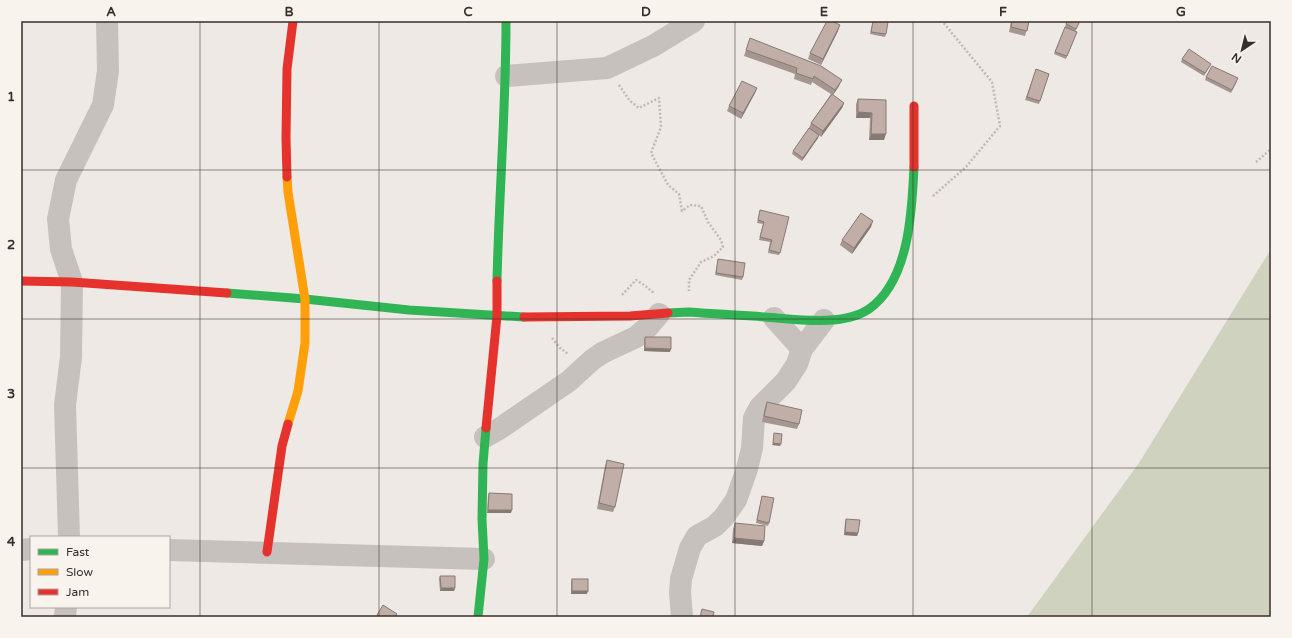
<svg xmlns="http://www.w3.org/2000/svg" width="1292" height="638" viewBox="0 0 1292 638" font-family="'Varela Round',sans-serif">
<rect width="100%" height="100%" fill="#eee9e4"/>
<!-- green -->
<polygon fill="#cfd2bf" points="1271,249 1271,617 1027,617 1139,463"/>
<g fill="none" stroke-linecap="round" stroke-linejoin="round">
<!-- path -->
<g stroke="#c0bab5" stroke-width="2.5" stroke-dasharray="2 2" stroke-linecap="butt">
<polyline points="619,85 630,101 639,108 659,98 661,127 651,153 668,185 679,194 682,211 690,205 701,206 708,222 721,240 723,247 714,256 701,262 689,280 689,291"/>
<polyline points="1256,162 1271,149"/>
<polyline points="933,196 966,167 1000,126 992,82 942,21"/>
<polyline points="622,295 636,280 644,285 654,293"/>
<polyline points="552,338 560,348 568,354"/>
</g>
<!-- street -->
<g stroke="#c7c1bd" stroke-width="22">
<polyline points="506,76 607,68 653,46 694,21"/>
<polyline points="774,318 802,349"/>
<polyline points="485,437 499,429 569,381 592,360 602,353 636,337 649,326 659,314"/>
<polyline points="69,537 65,405 71,357 72,282 61,249 58,219 66,180 103,105 108,71 107,21"/>
<polyline points="21,550 31,549"/>
<polyline points="169,550 484,559"/>
<polyline points="65,617 66,607"/>
<polyline points="682,617 680,592 681,579 690,548 697,536 715,526 724,517 736,500 747,469 752,448 754,418 760,407 786,381 797,364 802,349 824,320"/>
</g>
<!-- fast -->
<g stroke="#30b455" stroke-width="9">
<path d="M 497,281 C 499,194 506,108 506,21"/>
<polyline points="227,293 305,299 409,310 524,317"/>
<path d="M 668,313 L 689,312 C 714,314 739,315 765,317 C 794,319 843,327 869,309 C 909,281 912,212 914,167"/>
<polyline points="478,617 484,559 482,519 483,464 486,428"/>
</g>
<!-- slow -->
<polyline stroke="#ff9f0a" stroke-width="9" points="287,177 288,192 305,299 305,343 298,391 288,424"/>
<!-- jam -->
<g stroke="#e5322d" stroke-width="9">
<polyline points="914,167 914,106"/>
<polyline points="287,177 286,138 287,69 293,21"/>
<polyline points="21,281 72,282 227,293"/>
<polyline points="524,317 630,316 668,313"/>
<polyline points="486,428 497,316 497,281"/>
<polyline points="267,552 282,446 288,424"/>
</g>
</g>
<!-- wall -->
<g fill="#a59690">
<polygon points="873,21 883,21 886,34 885,37 870,34"/>
<polygon points="1011,21 1029,21 1025,36 1009,32"/>
<polygon points="1067,21 1080,21 1075,32 1077,32 1066,59 1054,54 1065,27 1067,28 1065,27"/>
<polygon points="838,31 821,65 808,59 810,53"/>
<polygon points="750,38 839,86 833,95 844,103 842,108 821,137 819,135 818,138 802,161 792,154 793,151 809,128 811,123 831,94 812,82 811,85 794,79 795,74 744,56"/>
<polygon points="1182,59 1210,66 1204,76 1181,62"/>
<polygon points="1036,69 1049,74 1039,104 1025,100"/>
<polygon points="1206,77 1237,81 1231,93 1205,80"/>
<polygon points="757,88 755,93 741,119 727,111 729,106"/>
<polygon points="858,99 886,100 884,140 869,140 870,118 856,118 856,104"/>
<polygon points="760,210 780,253 779,255 768,253 770,242 759,240 763,224 757,223"/>
<polygon points="871,227 852,254 840,245 842,240"/>
<polygon points="718,259 743,277 742,280 715,275"/>
<polygon points="645,337 670,352 644,351 644,340"/>
<polygon points="767,402 799,424 797,429 762,422 765,407"/>
<polygon points="607,460 615,507 613,512 597,509 605,466"/>
<polygon points="489,493 511,513 487,513 488,496"/>
<polygon points="762,496 769,523 768,526 756,523"/>
<polygon points="846,519 858,533 857,536 844,535 845,522"/>
<polygon points="735,523 764,541 762,546 732,543 733,529"/>
<polygon points="440,576 455,588 454,591 440,591 439,579"/>
<polygon points="572,579 587,594 571,594 571,582"/>
</g>
<!-- shaded-wall -->
<g fill="#867a75">
<polygon points="840,25 838,31 821,65 823,59"/>
<polygon points="842,80 839,86 833,95 835,90"/>
<polygon points="757,88 755,93 741,119 743,113"/>
<polygon points="844,103 842,108 821,137 823,131"/>
<polygon points="858,112 872,113 870,118 856,118"/>
<polygon points="871,134 886,134 884,140 869,140"/>
<polygon points="819,135 818,138 802,161 803,158"/>
<polygon points="873,221 871,227 852,254 854,248"/>
<polygon points="645,348 671,349 670,352 644,351"/>
<polygon points="773,443 781,444 780,446 772,445"/>
<polygon points="488,510 512,510 511,513 487,513"/>
<polygon points="845,532 858,533 857,536 844,535"/>
<polygon points="734,538 764,541 762,546 732,543"/>
<polygon points="441,588 455,588 454,591 440,591"/>
<polygon points="572,591 588,591 587,594 571,594"/>
</g>
<!-- building -->
<g fill="#c0aea7" stroke="#867a75">
<polygon points="827,21 832,21 840,25 823,59 810,53"/>
<polygon points="873,21 883,21 888,22 886,34 871,32"/>
<polygon points="1012,21 1029,21 1027,31 1011,27"/>
<polygon points="1067,21 1080,21 1076,29 1066,24"/>
<polygon points="1065,27 1077,32 1067,56 1055,52"/>
<polygon points="750,38 821,66 842,80 835,90 814,76 813,79 796,73 797,68 746,50"/>
<polygon points="1189,49 1211,64 1205,73 1182,59"/>
<polygon points="1212,66 1238,78 1232,90 1206,77"/>
<polygon points="1036,69 1049,74 1040,101 1027,97"/>
<polygon points="742,81 757,88 743,113 729,106"/>
<polygon points="832,94 844,103 823,131 811,123"/>
<polygon points="858,99 886,100 886,134 871,134 872,113 858,112"/>
<polygon points="809,128 819,135 803,158 793,151"/>
<polygon points="760,210 789,217 780,253 769,250 772,240 760,237 764,222 758,220"/>
<polygon points="861,213 873,221 854,248 842,240"/>
<polygon points="718,259 745,263 743,277 716,273"/>
<polygon points="645,337 671,337 671,349 645,348"/>
<polygon points="767,402 802,410 799,424 764,416"/>
<polygon points="774,433 782,434 781,444 773,443"/>
<polygon points="607,460 624,464 615,507 599,503"/>
<polygon points="489,493 512,494 512,510 488,510"/>
<polygon points="762,496 774,498 769,523 757,520"/>
<polygon points="846,519 860,520 858,533 845,532"/>
<polygon points="735,523 765,526 764,541 734,538"/>
<polygon points="440,576 455,576 455,588 441,588"/>
<rect x="572" y="579" width="16" height="12"/>
<polygon points="383,605 397,614 395,617 381,617 377,615"/>
<polygon points="702,609 714,612 713,617 700,617"/>
</g>
<!-- grid -->
<path fill="none" stroke="#382f2b" stroke-width="1" stroke-opacity="0.55" d="M 200,21 L 200,617M 379,21 L 379,617M 557,21 L 557,617M 735,21 L 735,617M 913,21 L 913,617M 1092,21 L 1092,617M 21,170 L 1271,170M 21,319 L 1271,319M 21,468 L 1271,468"/>
<!-- border -->
<rect width="1292" height="638" fill="none" stroke="#f9f3ed" stroke-width="44"/>
<!-- legend -->
<rect x="30" y="536" width="140" height="72" fill="#f9f3ed" stroke="#aca59f"/>
<rect x="38" y="549" width="20" height="6" fill="#30b455" stroke="#aca59f"/>
<text x="66" y="556" font-size="12" fill="#382f2b">Fast</text>
<rect x="38" y="569" width="20" height="6" fill="#ff9f0a" stroke="#aca59f"/>
<text x="66" y="576" font-size="12" fill="#382f2b">Slow</text>
<rect x="38" y="589" width="20" height="6" fill="#e5322d" stroke="#aca59f"/>
<text x="66" y="596" font-size="12" fill="#382f2b">Jam</text>
<!-- north arrow -->
<g transform="translate(1242 50) rotate(215)" stroke="#f9f3ed" stroke-width="3" paint-order="stroke">
<path d="M0-3L7 15L0 10L-7 15Z" fill="#382f2b"/>
<text y="-6" font-size="11" font-weight="bold" text-anchor="middle" fill="#382f2b">N</text>
</g>
<rect x="22" y="22" width="1248" height="594" fill="none" stroke="#382f2b" stroke-width="1.5"/>
<g font-size="13" text-anchor="middle" font-weight="bold" fill="#382f2b">
<text x="111" y="16">A</text>
<text x="289" y="16">B</text>
<text x="468" y="16">C</text>
<text x="646" y="16">D</text>
<text x="824" y="16">E</text>
<text x="1003" y="16">F</text>
<text x="1181" y="16">G</text>
<text x="11" y="101">1</text>
<text x="11" y="249">2</text>
<text x="11" y="398">3</text>
<text x="11" y="546">4</text>
</g>
</svg>
